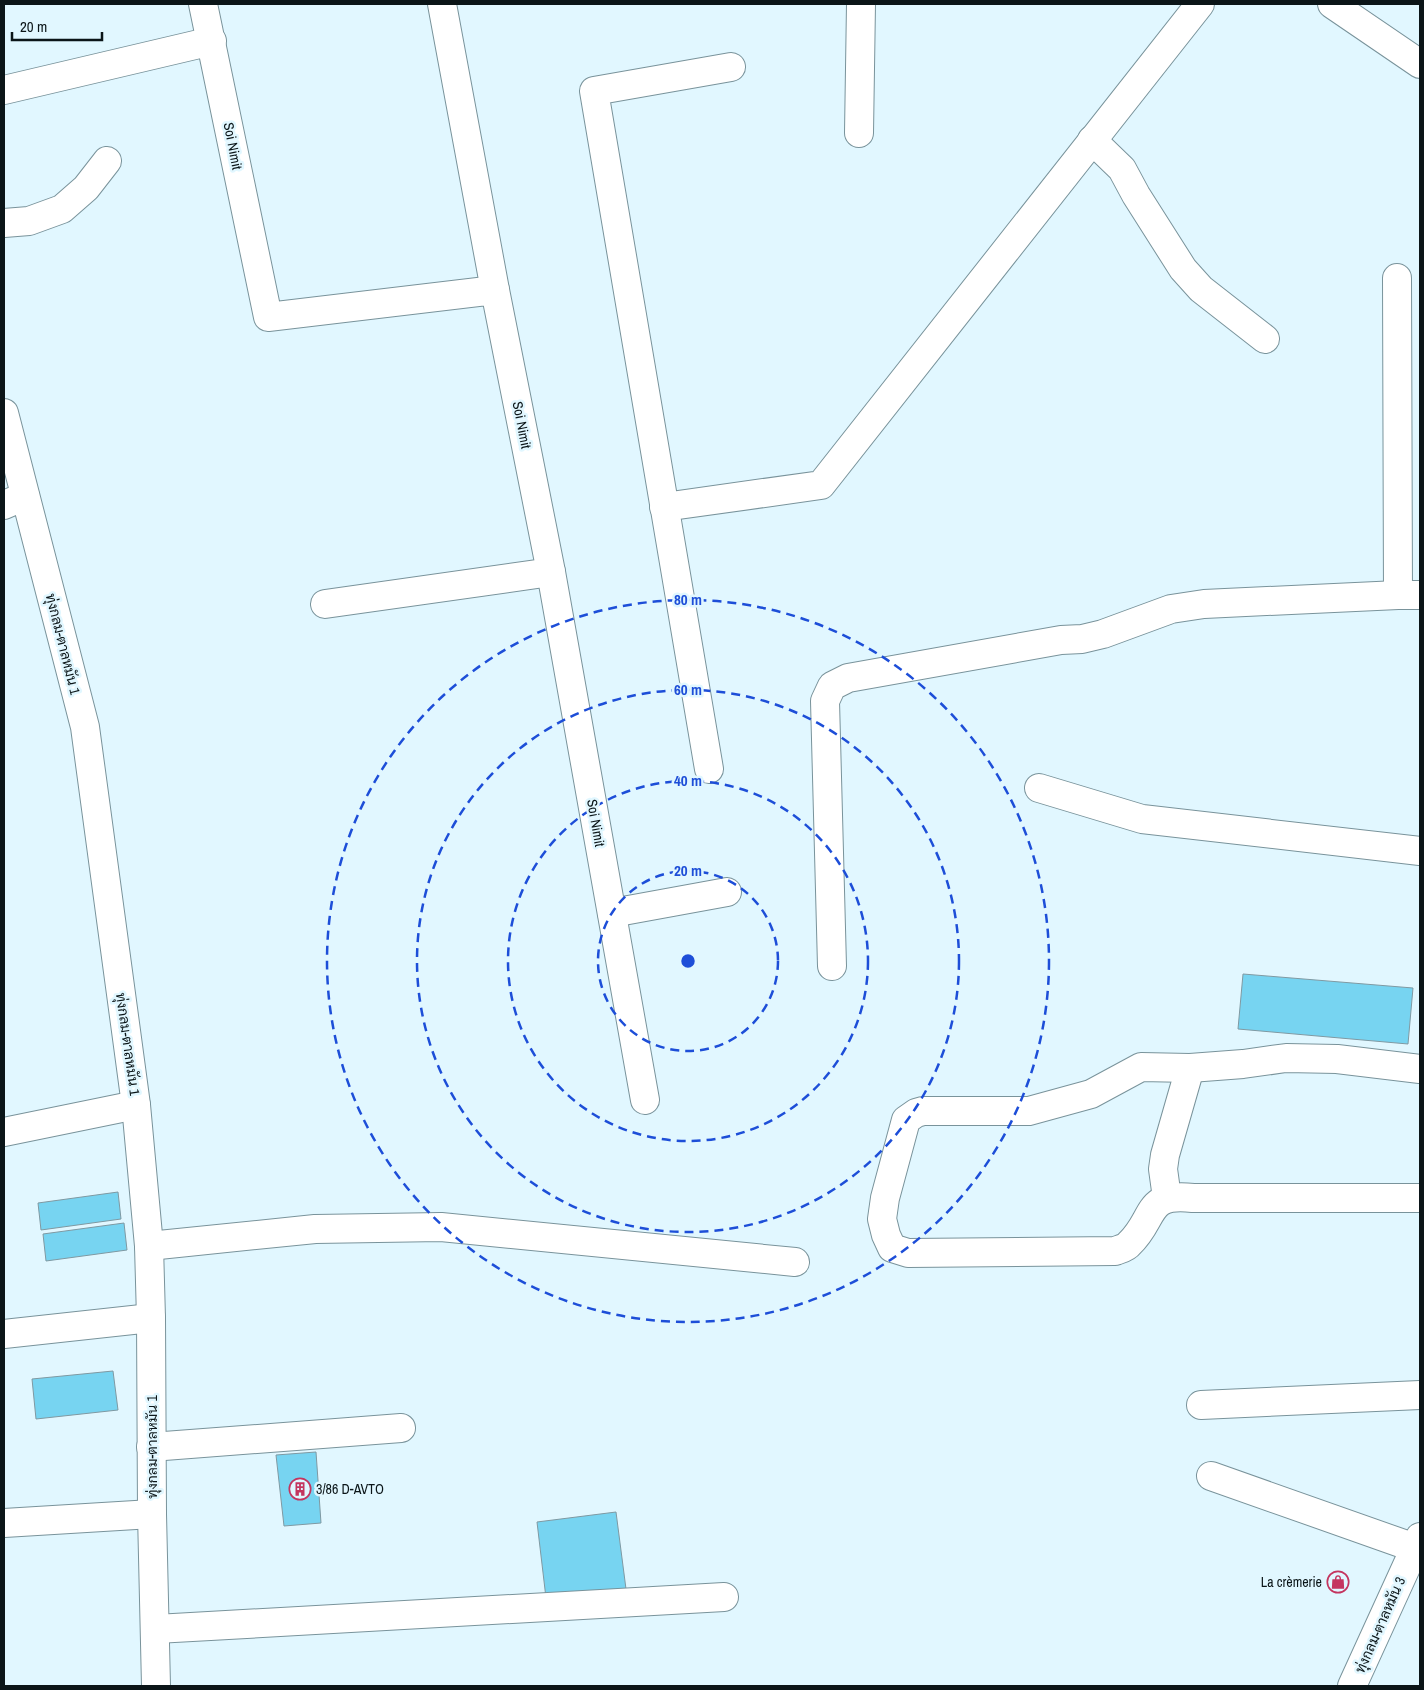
<svg xmlns="http://www.w3.org/2000/svg" width="1424" height="1690" viewBox="0 0 1424 1690" font-family="'Archivo Narrow',Sarabun,sans-serif">
<rect width="100%" height="100%" fill="#e1f7ff"/>
<!-- building -->
<g fill="#77d4f1" stroke="#7f99a2">
<polygon points="1243,974 1413,988 1408,1044 1238,1029"/>
<polygon points="118,1192 121,1219 41,1230 38,1203"/>
<polygon points="124,1223 127,1250 46,1261 43,1234"/>
<polygon points="113,1371 118,1410 36,1419 32,1379"/>
<polygon points="316,1452 321,1523 284,1526 276,1455"/>
<polygon points="616,1512 626,1589 546,1598 537,1522"/>
</g>
<g fill="none" stroke-linecap="round" stroke-linejoin="round">
<!-- minor casing -->
<g stroke="#79939b" stroke-width="30">
<g id="minor">
<polyline points="203,4 268,317 495,290 551,572 645,1100"/>
<polyline points="442,4 495,290"/>
<polyline points="1332,4 1420,64"/>
<polyline points="4,90 212,41"/>
<polyline points="859,133 861,4"/>
<polyline points="1092,140 1122,169 1136,195 1183,269 1201,289 1265,339"/>
<polyline points="4,223 29,221 62,209 86,188 107,161"/>
<polyline points="1397,278 1398,595"/>
<polyline points="4,413 85,727 136,1105 149,1246 151,1318 152,1514 156,1686"/>
<polyline points="4,505 25,496"/>
<polyline points="664,507 821,485 1200,4"/>
<polyline points="325,604 551,572"/>
<polyline points="709,769 594,91 731,67"/>
<polyline points="1039,788 1142,819 1420,851"/>
<polyline points="612,913 727,892"/>
<polyline points="832,966 825,701 832,686 848,678 1061,640 1082,639 1103,634 1171,609 1204,604 1398,595 1420,595"/>
<path d="M 1420,1069 L 1337,1059 L 1286,1058 L 1243,1064 L 1190,1068 L 1141,1067 L 1091,1094 L 1029,1111 L 923,1111 L 916,1113 L 906,1120 L 885,1198 L 882,1219 L 886,1235 L 892,1248 L 908,1253 L 1115,1251 C 1120,1249 1126,1248 1129,1244 C 1156,1219 1144,1192 1193,1198 L 1420,1198"/>
<polyline points="4,1132 136,1105"/>
<polyline points="1167,1198 1163,1169 1165,1155 1190,1068"/>
<polyline points="149,1246 315,1229 441,1227 795,1262"/>
<polyline points="4,1334 151,1318"/>
<polyline points="1201,1405 1420,1395"/>
<polyline points="151,1447 401,1428"/>
<polyline points="1211,1476 1415,1548"/>
<polyline points="4,1523 152,1514"/>
<polyline points="156,1629 724,1597"/>
<polyline points="1352,1686 1420,1537"/>
</g>
</g>
<!-- minor -->
<use href="#minor" stroke="#fff" stroke-width="28"/>
</g>
<!-- distance rings -->
<g fill="none" stroke="#1d4ed8" stroke-width="2.5" stroke-dasharray="9 6">
<circle cx="688" cy="961" r="90"/>
<circle cx="688" cy="961" r="180"/>
<circle cx="688" cy="961" r="271"/>
<circle cx="688" cy="961" r="361"/>
</g>
<!-- icons -->
<defs>
<g id="building-ring" transform="scale(1.125)"><circle r="9.5" fill="#e1f7ff" stroke="#c4355f" stroke-width="1.5"/><path d="M-4-6H4V6H1V3H-1V6H-4ZM-2.5-4.3h1.7v1.8h-1.7ZM.8-4.3h1.7v1.8H.8ZM-2.5-1h1.7V.8h-1.7ZM.8-1h1.7V.8H.8Z" fill="#c4355f"/></g>
<g id="shop-ring" transform="scale(1.125)"><circle r="9.5" fill="#e1f7ff" stroke="#c4355f" stroke-width="1.5"/><path d="M-5-2.5h2.3a2.7 3.5 0 0 1 5.4 0H5L5.5 6h-11ZM-1.5-2.5h3a1.5 2.3 0 0 0-3 0Z" fill="#c4355f"/></g>
</defs>
<g fill-rule="evenodd">
<use href="#building-ring" x="300" y="1489"/>
<use href="#shop-ring" x="1338" y="1582"/>
</g>
<g text-anchor="middle" stroke-width="5" stroke-linejoin="round" paint-order="stroke">
<!-- street labels -->
<g font-size="14" fill="#0b1518" stroke="#e1f7ff">
<text transform="translate(233 146) rotate(79)" y="5">Soi Nimit</text>
<text transform="translate(522 425) rotate(79)" y="5">Soi Nimit</text>
<text transform="translate(63 644) rotate(76)" y="5">ทุ่งกลม-ตาลหมัน 1</text>
<text transform="translate(596 823) rotate(80)" y="5">Soi Nimit</text>
<text transform="translate(128 1044) rotate(82)" y="5">ทุ่งกลม-ตาลหมัน 1</text>
<text transform="translate(152 1447) rotate(-90)" y="5">ทุ่งกลม-ตาลหมัน 1</text>
<text transform="translate(1380 1625) rotate(-66)" y="5">ทุ่งกลม-ตาลหมัน 3</text>
</g>
<!-- poi labels -->
<g font-size="14" fill="#0b1518" stroke="#e1f7ff" text-anchor="start">
<text x="316" y="1494">3/86 D-AVTO</text>
<text x="1322" y="1587" text-anchor="end">La crèmerie</text>
</g>
</g>
<circle cx="688" cy="961" r="8" fill="#1d4ed8" stroke="#e1f7ff" stroke-width="2.5"/>
<g font-size="15" text-anchor="middle" font-weight="bold" fill="#1d4ed8" stroke="#e1f7ff" stroke-width="5" stroke-linejoin="round" paint-order="stroke">
<text x="688" y="605">80 m</text>
<text x="688" y="695">60 m</text>
<text x="688" y="786">40 m</text>
<text x="688" y="876">20 m</text>
</g>
<!-- border -->
<rect width="1424" height="1690" fill="none" stroke="#0b1518" stroke-width="10"/>
<!-- scale -->
<path d="M12 32v8h90v-8" fill="none" stroke="#0b1518" stroke-width="2.5"/>
<text x="20" y="32" font-size="15" fill="#0b1518" stroke="#e1f7ff" stroke-width="4" paint-order="stroke">20 m</text>
</svg>
